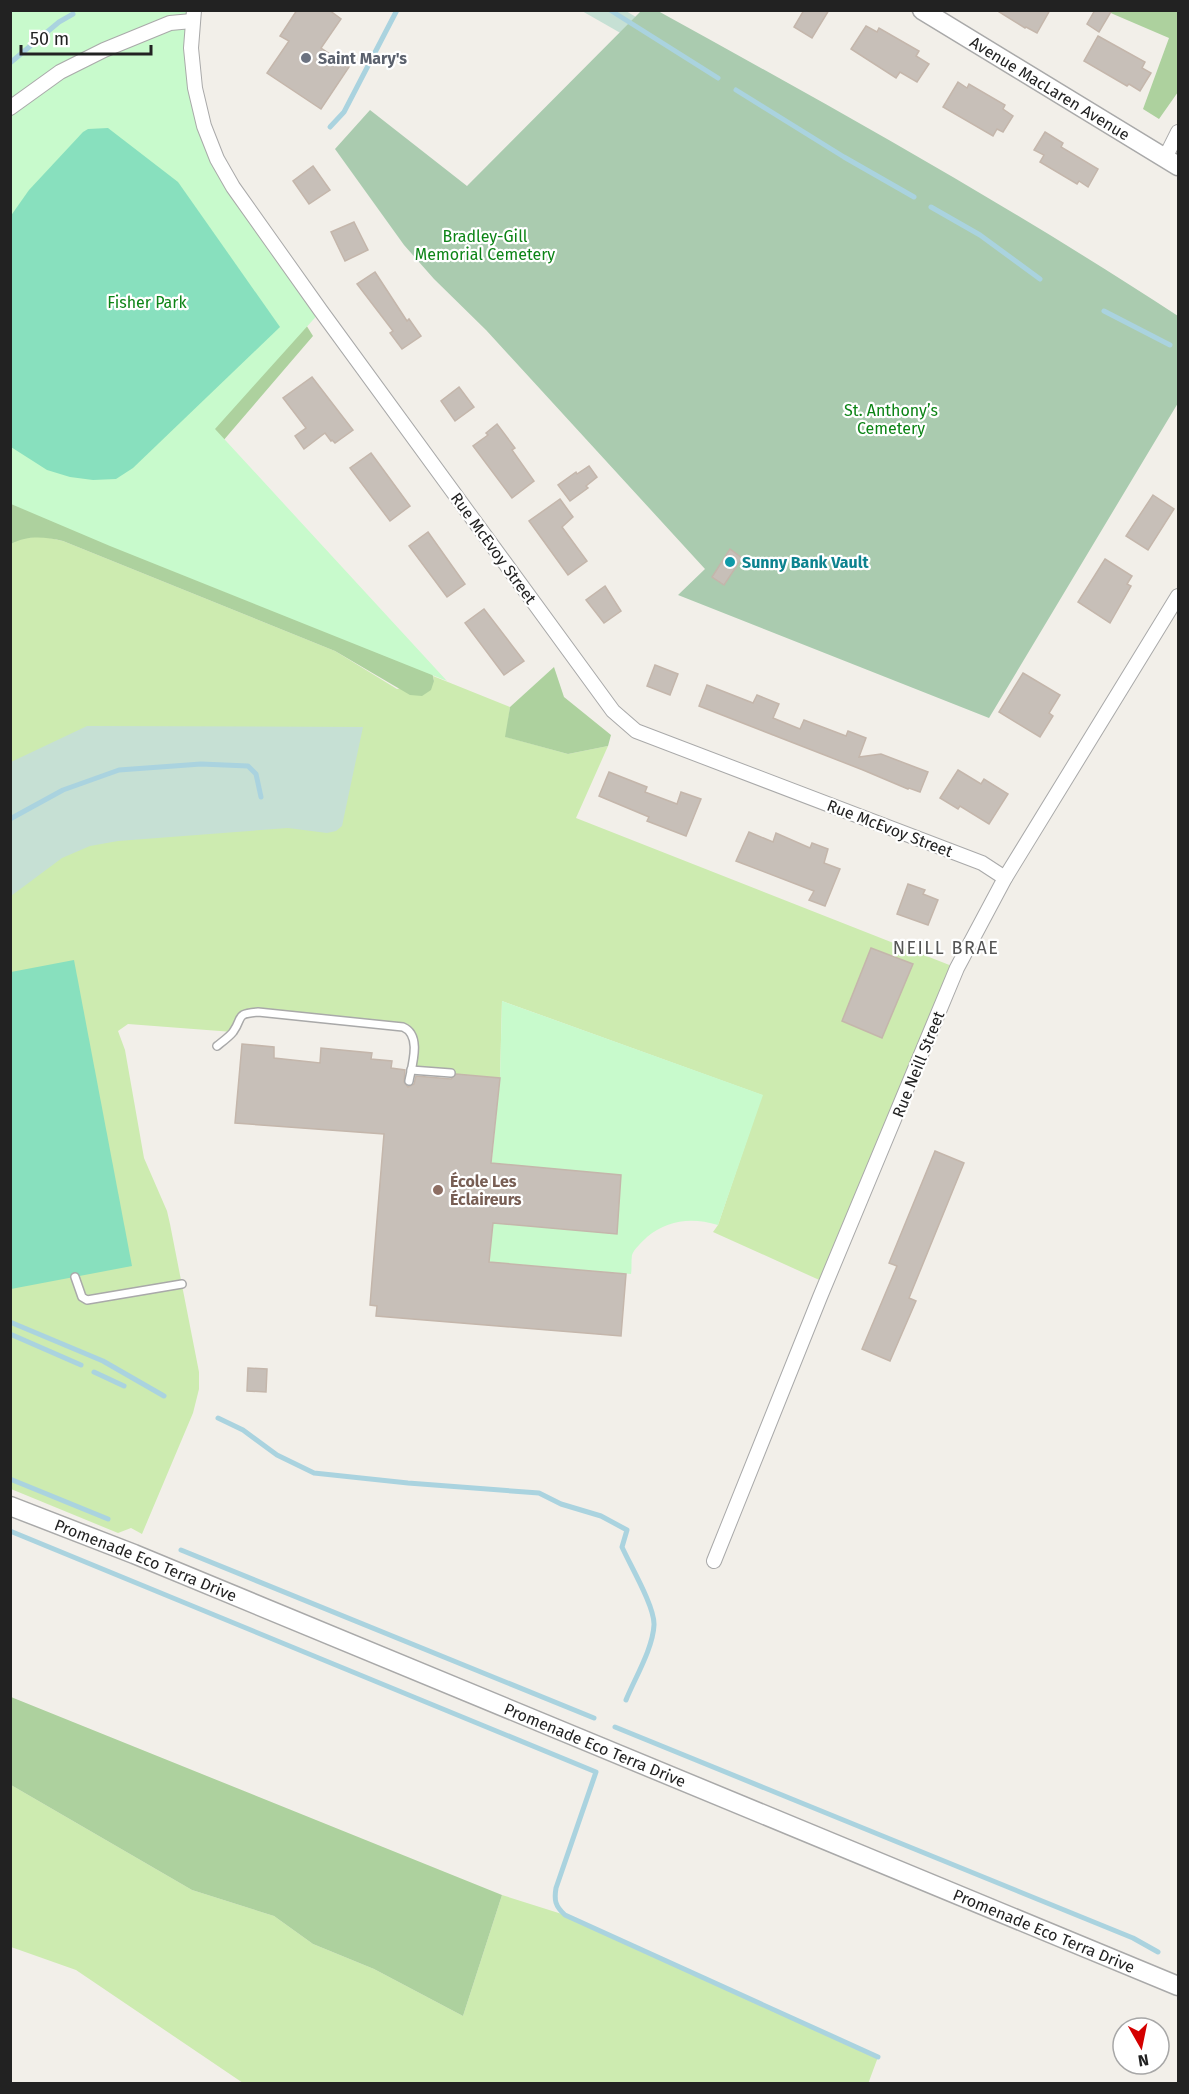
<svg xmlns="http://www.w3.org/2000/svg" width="1189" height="2094" viewBox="0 0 1189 2094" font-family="'Fira Sans',sans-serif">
<rect width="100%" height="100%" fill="#f2efe9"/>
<!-- grass -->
<g fill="#cdebb0">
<polygon points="41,536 63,541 335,651 397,689 434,681 433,676 510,707 506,737 568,754 608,746 576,818 957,968 826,1283 713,1232 718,1225 762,1095 502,1001 500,1078 411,1070 414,1044 409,1029 246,1013 233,1032 128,1024 118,1031 125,1050 144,1158 167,1211 170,1224 199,1372 199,1389 193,1413 142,1534 131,1528 118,1533 11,1489 11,544 18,539"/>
<polygon points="11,1785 192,1890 274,1916 313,1944 374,1969 463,2016 502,1895 565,1915 878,2057 868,2084 243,2083 76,1970 11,1947"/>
</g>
<!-- forest -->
<g fill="#add19e">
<polygon points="1106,11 1178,11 1178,92 1159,119 1143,109 1169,38"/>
<path d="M 298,312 L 313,336 L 143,534 L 431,668 L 434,681 L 431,690 L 422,696 L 410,695 L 335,651 L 63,541 C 45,537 28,535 11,544 L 10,479 Z"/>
<polygon points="554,667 564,697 611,735 608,746 568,754 505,737 510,707"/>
<polygon points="11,1697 502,1895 463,2016 374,1969 313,1944 274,1916 192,1890 11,1785"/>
</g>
<!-- wetland -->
<g fill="#c6e0d4">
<polygon points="582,11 626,11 720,68 680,67"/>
<polygon points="87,726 363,727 342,826 336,831 327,833 288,828 118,841 90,846 62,858 11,896 11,762"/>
</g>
<!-- cemetery -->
<path fill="#aacbaf" d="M 641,11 L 658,11 C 834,108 1010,206 1178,316 L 1178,403 L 989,718 L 678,595 L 705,569 L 486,330 L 434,279 L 404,245 L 335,149 L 370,110 L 467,186 Z"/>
<!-- park -->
<g fill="#c8facc">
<polygon points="10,11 194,11 191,48 217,159 321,311 215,429 447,681 110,546 11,504"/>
<path d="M 502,1001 L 763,1095 L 718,1225 C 691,1217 668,1220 647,1237 C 642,1242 634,1249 632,1255 C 631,1261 632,1268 631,1274 L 489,1262 L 493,1223 L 617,1234 L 621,1176 L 504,1164 L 491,1170 L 500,1078 Z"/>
</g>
<!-- pitch -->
<g fill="#88e0be">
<polygon points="108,128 178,182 280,327 133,468 116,479 93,480 70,477 47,470 11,447 10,217 29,190 83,132 88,129"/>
<polygon points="74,960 132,1266 11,1289 11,972"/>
</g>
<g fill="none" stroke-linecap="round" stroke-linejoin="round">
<!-- stream -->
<g stroke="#aad3df" stroke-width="5">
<polyline points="610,10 718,78"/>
<polyline points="10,63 59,22 73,14"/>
<polyline points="736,90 844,157 914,197"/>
<polyline points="330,127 344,112 397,10"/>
<polyline points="931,207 980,235 1040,279"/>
<polyline points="1104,311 1170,345"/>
<polyline points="10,819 63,790 119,770 201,764 248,766 256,774 261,797"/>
<polyline points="10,1322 103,1361 164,1396"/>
<polyline points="10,1334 81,1365"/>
<polyline points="94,1372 124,1386"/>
<path d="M 218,1418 L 243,1430 L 277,1455 L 314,1473 L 408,1483 L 539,1493 L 561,1504 L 601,1516 L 627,1530 L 622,1547 C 630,1565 655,1607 654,1625 C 653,1648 635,1678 626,1700"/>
<polyline points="10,1479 108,1519"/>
<path d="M 10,1531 L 596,1772 L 556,1888 C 554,1900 555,1906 565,1915 L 878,2057"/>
<polyline points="181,1550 594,1718"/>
<polyline points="615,1727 1133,1938 1158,1952"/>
</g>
</g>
<!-- building -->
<g fill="#c7bfb8" stroke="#c4b6ab" stroke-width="1.5">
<polygon points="297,10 329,10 341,19 321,48 349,67 321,109 267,73 289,41 280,36"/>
<polygon points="804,10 829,10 812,38 794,27"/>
<polygon points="996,10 1050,10 1037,33 1026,27 1025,28"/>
<polygon points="1095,10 1112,10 1099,32 1087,24"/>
<polygon points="866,26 877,32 879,28 919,51 916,56 929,64 917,82 900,72 896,78 851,49"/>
<polygon points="1098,36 1145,62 1142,68 1151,73 1140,91 1129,84 1127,86 1084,61"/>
<polygon points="958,82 967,88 969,84 1005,105 1003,109 1013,116 1003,132 997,129 993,136 943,107"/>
<polygon points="1045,132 1063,143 1061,147 1098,169 1088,187 1079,181 1077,184 1040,162 1044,155 1034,150"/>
<polygon points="313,166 330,190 309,204 293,181"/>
<polygon points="354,222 368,250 345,261 331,232"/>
<polygon points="375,272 407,321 409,319 421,336 402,349 390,333 393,331 357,284"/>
<polygon points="312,377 353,430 335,443 332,440 331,441 325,433 304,449 295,436 306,428 283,398"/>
<polygon points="459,387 474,407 455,421 441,401"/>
<polygon points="497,424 515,448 512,450 534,481 512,498 473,446 488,435 486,433"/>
<polygon points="371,453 410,506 390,521 350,468"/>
<polygon points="589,466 597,477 586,486 588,488 570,501 558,485 576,472 577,474"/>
<polygon points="1153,495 1174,509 1148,550 1126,536"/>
<polygon points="560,499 573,517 562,527 587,561 568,575 529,521"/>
<polygon points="428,532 465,584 447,597 409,546"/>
<polygon points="730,549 742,558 724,585 712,577"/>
<polygon points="1105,559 1132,576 1127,584 1131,586 1110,623 1078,602"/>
<polygon points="605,586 621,611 604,623 586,600"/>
<polygon points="484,609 524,661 504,675 465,623"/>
<polygon points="655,665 678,674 670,695 647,686"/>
<polygon points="1023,673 1060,695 1049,713 1053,716 1040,737 999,712"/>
<polygon points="707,685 753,703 757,695 779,704 773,718 800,729 804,720 846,736 848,731 866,738 859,757 881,754 928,772 920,792 909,788 908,789 863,770 699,706"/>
<polygon points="958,770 981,784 984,779 1008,794 989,824 960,806 958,809 940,798"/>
<polygon points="609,772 647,787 645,792 677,804 681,792 701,799 686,836 647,821 649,817 599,796"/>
<polygon points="749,832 773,842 776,833 810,848 812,843 828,849 824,863 840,869 825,906 809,900 814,891 736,861"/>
<polygon points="908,884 925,890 923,894 938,900 928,925 897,914"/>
<polygon points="871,948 913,964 882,1038 842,1021"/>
<polygon points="242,1044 274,1047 274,1058 320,1063 321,1048 372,1053 371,1059 392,1061 391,1068 405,1070 404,1082 408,1087 414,1084 416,1076 451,1079 456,1074 500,1078 491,1163 621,1175 617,1234 493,1223 489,1262 626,1274 621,1336 376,1316 377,1306 370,1305 384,1134 235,1123"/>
<polygon points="935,1151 964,1163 909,1298 916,1301 890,1361 862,1349 897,1266 889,1263"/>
<polygon points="248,1368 267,1369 266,1392 247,1391"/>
</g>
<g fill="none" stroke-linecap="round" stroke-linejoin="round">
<!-- service casing -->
<g stroke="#a9a9a9" stroke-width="10">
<g id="service">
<path d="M 217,1046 C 222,1042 229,1037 233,1032 C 244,1017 234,1014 258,1012 L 403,1027 C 422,1035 412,1065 409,1081"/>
<polyline points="411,1070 451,1073"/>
<polyline points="75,1277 82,1297 87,1300 182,1284"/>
</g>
</g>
<!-- minor casing -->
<g stroke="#a9a9a9" stroke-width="16">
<g id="minor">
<polyline points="194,10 191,48 195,88 204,126 217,159 233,187 321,311 613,711 636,731 982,863 1005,878"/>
<polyline points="10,108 60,72 104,50 170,23 192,21"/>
<polyline points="1165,158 1178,132"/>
<polyline points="714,1561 820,1297 957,968 1005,878 1178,596"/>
</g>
</g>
<!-- tertiary casing -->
<g stroke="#a9a9a9" stroke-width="21">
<g id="tertiary">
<path id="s1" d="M 922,10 L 1178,166"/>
<path id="s2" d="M 10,1506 L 134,1554 L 1178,1986"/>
</g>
</g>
<!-- service -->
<use href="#service" stroke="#fff" stroke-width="7"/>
<!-- minor -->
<use href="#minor" stroke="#fff" stroke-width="14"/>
<!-- tertiary -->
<use href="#tertiary" stroke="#fff" stroke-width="18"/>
</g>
<!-- markers -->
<circle fill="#6b7280" stroke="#fff" stroke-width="2" cx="306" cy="58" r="6"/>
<circle fill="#0f9aa8" stroke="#fff" stroke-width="2" cx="730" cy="562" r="6"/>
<circle fill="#8d6e63" stroke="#fff" stroke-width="2" cx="438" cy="1190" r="6"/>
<g text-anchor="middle" stroke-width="4.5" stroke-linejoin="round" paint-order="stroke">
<!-- worship labels -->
<g font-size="16" font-weight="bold" fill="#5b616d" stroke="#fff" text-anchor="start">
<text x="318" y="64">Saint Mary's</text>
</g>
<!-- street labels -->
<g font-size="16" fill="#222" stroke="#fff">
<text dy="6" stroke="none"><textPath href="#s1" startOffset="150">Avenue MacLaren Avenue</textPath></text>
<text transform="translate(494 548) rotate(54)" y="6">Rue McEvoy Street</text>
<text transform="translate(890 828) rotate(21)" y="6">Rue McEvoy Street</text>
<text transform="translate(918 1064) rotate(-68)" y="6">Rue Neill Street</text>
<text dy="6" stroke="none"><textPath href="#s2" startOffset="146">Promenade Eco Terra Drive</textPath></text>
<text dy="6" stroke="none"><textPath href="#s2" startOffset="632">Promenade Eco Terra Drive</textPath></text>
<text dy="6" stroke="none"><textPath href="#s2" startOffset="1118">Promenade Eco Terra Drive</textPath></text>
</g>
<!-- park labels -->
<g font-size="16" fill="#0c8416" stroke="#fff">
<text x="485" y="242">Bradley-Gill<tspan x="485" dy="18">Memorial Cemetery</tspan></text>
<text x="147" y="308">Fisher Park</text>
<text x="891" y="416">St. Anthony’s<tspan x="891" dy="18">Cemetery</tspan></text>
</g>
<!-- culture labels -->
<g font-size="16" font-weight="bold" fill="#0d838f" stroke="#fff" text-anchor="start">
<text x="742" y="568">Sunny Bank Vault</text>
</g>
<!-- education labels -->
<g font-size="16" font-weight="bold" fill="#785e54" stroke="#fff" text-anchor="start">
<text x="450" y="1187">École Les<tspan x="450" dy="18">Éclaireurs</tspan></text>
</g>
<!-- neighbourhood labels -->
<g font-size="18" letter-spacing="1.5" fill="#555" stroke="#fff">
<text x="946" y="954">NEILL BRAE</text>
</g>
</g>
<!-- border -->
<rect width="1189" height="2094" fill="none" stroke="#222222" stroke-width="24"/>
<!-- north arrow -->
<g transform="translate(1141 2046) rotate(171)"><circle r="28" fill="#ffffff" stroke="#a7a7a7" stroke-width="1.5"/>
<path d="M0-4.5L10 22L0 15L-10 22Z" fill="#d40000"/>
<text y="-9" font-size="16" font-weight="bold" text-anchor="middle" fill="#222222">N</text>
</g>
<!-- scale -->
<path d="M21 45v9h130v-9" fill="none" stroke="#222222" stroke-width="3"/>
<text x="30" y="45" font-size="18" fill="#222222" stroke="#ffffff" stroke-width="4.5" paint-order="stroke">50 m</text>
</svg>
